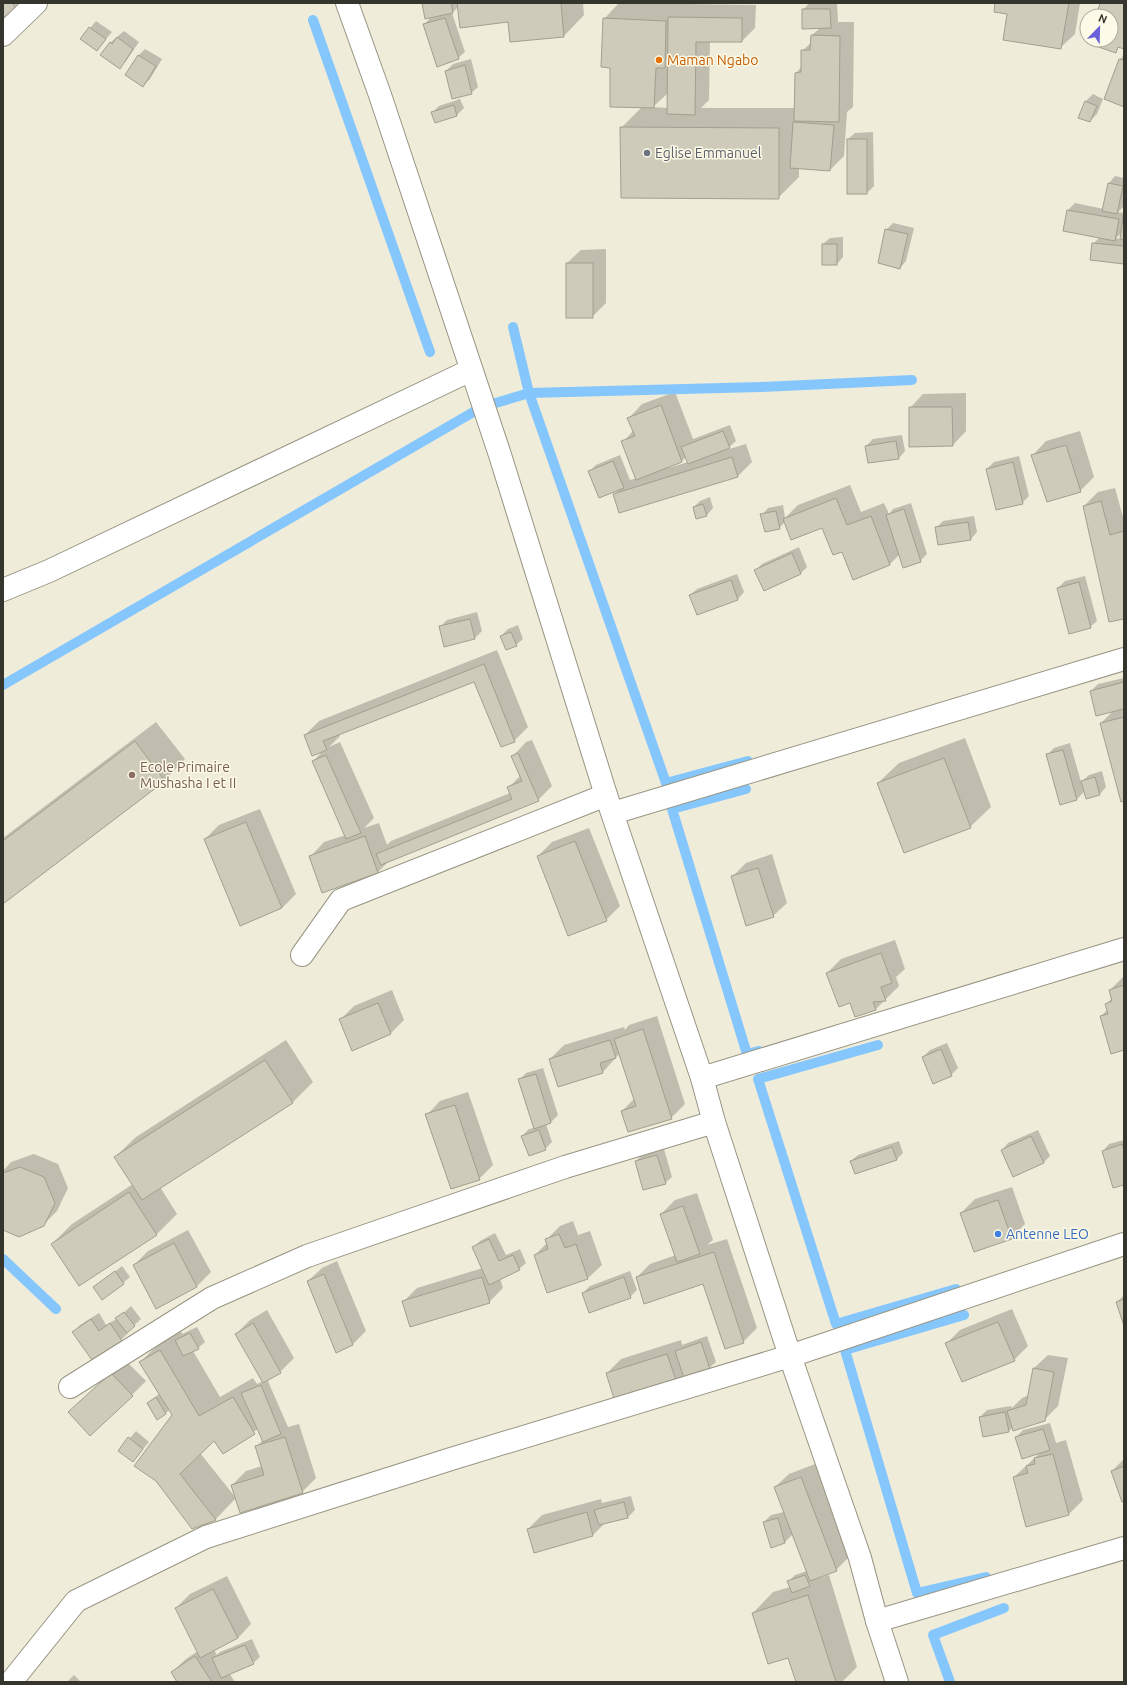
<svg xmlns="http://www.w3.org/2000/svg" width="1127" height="1685" viewBox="0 0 1127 1685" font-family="Ubuntu,sans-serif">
<rect width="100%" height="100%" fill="#f0ecda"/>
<!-- shadow -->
<g fill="#0003" fill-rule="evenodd">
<polygon points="3,3 19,3 3,17"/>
<polygon points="423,3 583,3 584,15 564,36 511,41 509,21 458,7 452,13 465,52 458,58 424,25 432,16"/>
<path d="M 619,3 L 756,5 L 755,28 L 742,41 L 710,41 L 709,100 L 701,108 L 795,108 L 796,73 L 802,66 L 802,51 L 812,42 L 812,35 L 820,28 L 803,10 L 809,3 L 837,3 L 838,22 L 854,22 L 853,107 L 847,112 L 844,156 L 830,170 L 799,168 L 799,177 L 778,198 L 621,128 L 642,107 L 611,67 L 604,19 ZM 668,93 L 668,108 L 653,107 Z"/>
<polygon points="996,3 1080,3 1075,34 1061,47 1008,14"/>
<polygon points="96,21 112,32 97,50 81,39"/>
<polygon points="124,31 139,42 126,61 119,68 102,55 111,42"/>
<polygon points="145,49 162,59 150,79 143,86 126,75 139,55"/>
<polygon points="1124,55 1124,106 1105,99 1120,59"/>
<polygon points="471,59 478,87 471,93 446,71 453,64"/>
<polygon points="1093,94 1103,99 1097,114 1090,121 1080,117 1086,101"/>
<polygon points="460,99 464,108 457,115 435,121 433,112 439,106"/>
<polygon points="873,132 874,186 867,193 848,139 855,133"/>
<path d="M 1115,176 L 1124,178 L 1124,206 L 1118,212 L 1124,213 L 1124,263 L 1093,244 L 1100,237 L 1064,230 L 1068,210 L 1075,203 L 1104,209 L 1109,183 ZM 1122,233 L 1121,239 L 1116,238 Z"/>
<polygon points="893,223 914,228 906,261 900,268 886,230"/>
<polygon points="843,237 843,257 837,264 823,244 830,238"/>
<polygon points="606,249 606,303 592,317 567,263 581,250"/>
<path d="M 675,392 L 693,439 L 730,425 L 736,441 L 726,450 L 746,444 L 752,462 L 738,476 L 620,512 L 614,494 L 620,489 L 589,472 L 596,465 L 620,455 L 630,480 L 637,478 L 623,442 L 633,431 L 629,418 L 642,404 ZM 686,457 L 688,462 L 668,468 L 668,466 L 682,461 Z"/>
<polygon points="966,393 966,431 953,445 910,408 923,394"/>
<polygon points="1080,431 1094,477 1080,491 1033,455 1046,441"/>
<polygon points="902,435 905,451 899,458 866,446 873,439"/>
<polygon points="1019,456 1029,496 1022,503 987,469 994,462"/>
<polygon points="850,485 861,512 884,503 889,514 893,509 911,503 927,554 920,561 899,555 890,564 842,551 823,526 785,522 779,528 762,515 768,508 783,505 785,518 798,505"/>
<polygon points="1115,488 1124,521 1124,618 1084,506 1098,492"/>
<polygon points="710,497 713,508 707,515 697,517 694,507 700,501"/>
<polygon points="974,516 977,532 971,539 936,528 943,521"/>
<polygon points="799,547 807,567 801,573 755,571 762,564"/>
<polygon points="737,574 744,592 738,599 690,595 697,589"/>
<polygon points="1085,576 1097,621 1090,627 1058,588 1065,581"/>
<polygon points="477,612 482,631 475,638 445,645 440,627 447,620"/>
<polygon points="518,625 523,639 516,645 501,636 508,629"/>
<polygon points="497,650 528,727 514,741 475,680 339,734 340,736 329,747 340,742 374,818 364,828 379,823 387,845 391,841 510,793 508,788 520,776 513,756 526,742 532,740 552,786 538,800 390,860 378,872 311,856 324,842 346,835 313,761 324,750 305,735 319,721"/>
<polygon points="1124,678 1124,800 1101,723 1114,710 1091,691 1098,684"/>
<polygon points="156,722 185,759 165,780 3,902 3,838"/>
<polygon points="965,738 991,807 970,827 878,783 899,763"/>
<polygon points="1070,743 1081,782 1089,775 1102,771 1106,787 1100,794 1085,791 1077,799 1060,803 1047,755 1054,748"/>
<polygon points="260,809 296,894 282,908 205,839 219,825"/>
<polygon points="589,828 620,906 606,920 538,856 552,842"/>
<polygon points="772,854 787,903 773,916 732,877 746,863"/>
<polygon points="895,940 905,969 896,977 899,986 876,1009 856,1016 851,1002 827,973 841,959"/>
<polygon points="1124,976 1124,1049 1101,1016 1107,1010 1106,1004 1112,998 1110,990"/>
<polygon points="392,990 404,1020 390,1034 340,1020 354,1006"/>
<polygon points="657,1016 685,1104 671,1118 622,1111 635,1098 620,1053 603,1072 550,1059 564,1045 624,1027 625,1030 629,1025"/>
<polygon points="286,1040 313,1082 293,1102 160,1187 177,1214 157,1234 79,1285 52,1244 72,1224 133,1184 115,1157 136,1137"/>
<polygon points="947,1043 958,1068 951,1075 923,1057 930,1050"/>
<polygon points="543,1068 558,1115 551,1122 546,1124 552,1142 545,1149 522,1136 529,1129 534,1128 519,1080 526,1073"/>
<polygon points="468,1092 493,1165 479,1179 427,1115 440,1101"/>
<polygon points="1038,1130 1050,1156 1043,1163 1002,1150 1008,1143"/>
<polygon points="1124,1140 1124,1184 1103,1151 1109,1144"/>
<polygon points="899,1141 903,1153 896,1160 851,1161 858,1155"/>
<polygon points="664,1149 672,1177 665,1183 636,1161 643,1154"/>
<polygon points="34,1154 58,1164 68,1188 57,1211 43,1225 3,1229 3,1171 11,1162"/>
<polygon points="1012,1187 1025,1224 1011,1238 961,1213 975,1199"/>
<polygon points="697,1193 713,1240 707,1245 727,1239 757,1328 743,1342 704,1283 637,1277 650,1264 676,1255 661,1214 675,1200"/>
<polygon points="573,1221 578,1235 590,1231 602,1265 588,1278 535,1255 547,1243 546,1240 560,1226"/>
<polygon points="188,1230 211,1272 197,1286 156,1307 134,1265 148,1251"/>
<polygon points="495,1233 506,1255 520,1249 526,1263 519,1269 500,1278 503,1288 489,1302 403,1302 417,1288 483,1268 473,1248 480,1241"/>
<polygon points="337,1261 366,1331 353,1344 308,1281 322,1268"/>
<polygon points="122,1266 130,1277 123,1283 95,1288"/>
<polygon points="630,1271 637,1290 630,1297 583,1293 590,1286"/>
<polygon points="1124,1295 1124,1323 1117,1302"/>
<polygon points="131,1306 141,1319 127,1332 128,1333 121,1340 73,1332 80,1325 99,1313 106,1325 118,1318"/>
<polygon points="1012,1309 1028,1346 1014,1360 946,1344 960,1330"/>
<polygon points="267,1310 294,1358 280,1372 267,1379 288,1427 299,1424 316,1478 302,1492 232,1485 246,1471 262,1466 256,1447 263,1440 258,1429 223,1452 214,1439 200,1453 236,1498 216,1519 193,1528 156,1481 173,1415 170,1409 166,1413 148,1403 160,1393 140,1362 161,1342 181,1331 182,1334 197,1327 205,1342 198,1348 193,1351 220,1397 253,1378 257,1384 263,1381 236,1334 250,1320"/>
<polygon points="707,1336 716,1362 709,1368 684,1375 676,1382 607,1373 621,1359 681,1340 682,1345"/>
<polygon points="1048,1355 1068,1358 1058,1406 1044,1420 1013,1427 1009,1431 980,1417 987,1410 1011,1406 1012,1408 1022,1398 1029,1395 1034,1368"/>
<polygon points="125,1360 146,1381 132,1395 70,1412"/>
<polygon points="1050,1423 1056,1443 1066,1440 1083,1500 1069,1514 1027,1525 1014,1477 1041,1452 1016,1437 1023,1430"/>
<polygon points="136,1431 149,1442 133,1461 119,1451"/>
<polygon points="1124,1459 1124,1500 1112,1471"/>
<polygon points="815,1464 850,1556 836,1570 819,1577 819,1578 829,1575 857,1667 842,1682 797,1682 789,1657 753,1613 773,1592 790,1587 788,1582 795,1575 807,1571 793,1534 785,1542 764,1522 771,1515 784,1512 775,1487 789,1474"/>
<polygon points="631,1496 635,1510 628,1517 605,1523 593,1535 528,1529 542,1515 601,1499 602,1503"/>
<polygon points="227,1576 251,1624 238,1638 214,1650 217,1655 220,1652 252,1639 260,1657 253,1663 229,1673 235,1682 179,1682 172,1672 186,1659 198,1651 176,1608 190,1594"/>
<polygon points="74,1675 81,1682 67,1682"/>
</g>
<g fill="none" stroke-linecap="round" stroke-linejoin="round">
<!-- stream -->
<g stroke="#85c7fd" stroke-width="10">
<polyline points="313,20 430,352"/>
<polyline points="513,327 529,393 666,783 748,761"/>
<polyline points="3,685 482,407 529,393 761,387 912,380"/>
<polyline points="746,789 672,809 747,1054 759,1051"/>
<polyline points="878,1045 758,1079 836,1324 956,1289"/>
<polyline points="3,1259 56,1309"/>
<polyline points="964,1315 845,1350 917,1593 986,1577"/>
<polyline points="950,1682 933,1635 1004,1608"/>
</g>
</g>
<!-- building -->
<g fill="#cfcbba" stroke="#a29f8e">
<polygon points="3,3 12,3 16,8 3,18"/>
<polygon points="422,3 451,3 453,13 425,19"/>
<polygon points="457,3 561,3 564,37 510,42 508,22 460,28"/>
<polygon points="995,3 1069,3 1061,49 1003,40 1007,14 994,12"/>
<polygon points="1100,3 1124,3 1124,49 1118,47 1116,53 1087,43 1088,40 1111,40 1111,16 1096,16"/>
<polygon points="802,9 830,9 831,28 802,29"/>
<polygon points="668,17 742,18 742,42 696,42 695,115 667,114"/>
<polygon points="445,18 459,59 437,67 423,24"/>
<polygon points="603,18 666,21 665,68 656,68 654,108 610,107 610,68 601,67"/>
<polygon points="89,27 106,39 97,51 80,39"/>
<polygon points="811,35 840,36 839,122 794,121 795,73 801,72 801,50 810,50"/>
<polygon points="117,37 133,49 120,69 100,55 110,42 112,44"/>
<polygon points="138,55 156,66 143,87 125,75"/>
<polygon points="1119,59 1124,60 1124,107 1104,99"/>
<polygon points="465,65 472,94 452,99 445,71"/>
<polygon points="1085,101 1097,106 1090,122 1078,118"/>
<polygon points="454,105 457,116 435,123 431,112"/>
<polygon points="793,122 834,125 830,171 790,168"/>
<polygon points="620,127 779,128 779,199 621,198"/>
<rect x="847" y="139" width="20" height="55"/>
<polygon points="1108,183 1123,186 1117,214 1102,211"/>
<polygon points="1067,210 1119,219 1115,241 1063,231"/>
<polygon points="1124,210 1124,240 1120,239"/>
<polygon points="885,229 908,234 900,269 878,263"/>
<polygon points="1092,243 1124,246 1124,264 1090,260"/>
<rect x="822" y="244" width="15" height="21"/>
<rect x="566" y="263" width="27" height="55"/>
<polygon points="661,405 682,462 636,480 621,441 635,436 627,418"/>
<polygon points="909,407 952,407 953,446 909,447"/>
<polygon points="723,431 730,448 688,464 681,447"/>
<polygon points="896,441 899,459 868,463 865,446"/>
<polygon points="1066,445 1081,492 1047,502 1031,455"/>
<polygon points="732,457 738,477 619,513 613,494"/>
<polygon points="613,461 624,488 599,498 588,471"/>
<polygon points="1013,462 1023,504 996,510 986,469"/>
<polygon points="836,498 847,525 871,516 890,565 853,580 842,552 833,555 822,528 791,540 783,519"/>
<polygon points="1101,501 1110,535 1124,531 1124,619 1109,622 1083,506"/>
<polygon points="703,504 707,516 696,519 693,507"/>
<polygon points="904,509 921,562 903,568 886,515"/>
<polygon points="776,511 780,529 765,532 760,514"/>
<polygon points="968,522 971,540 938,545 935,527"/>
<polygon points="792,553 801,574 764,591 754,570"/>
<polygon points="731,580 738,600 697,615 689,595"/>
<polygon points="1079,582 1091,628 1069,634 1057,588"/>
<polygon points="470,619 475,639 444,647 439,626"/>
<polygon points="511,632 517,646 506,650 500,636"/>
<polygon points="484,664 515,742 501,747 474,682 323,741 327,750 312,756 304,735"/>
<polygon points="1124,682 1124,709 1096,716 1090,691"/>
<polygon points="1124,717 1124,801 1121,802 1100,723"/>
<polygon points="135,741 165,781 3,904 3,841"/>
<polygon points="1063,750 1077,800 1060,805 1046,754"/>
<polygon points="518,753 539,801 381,865 376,854 512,799 507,787 522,781 511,756"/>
<polygon points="326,755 361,833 346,839 312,761"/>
<polygon points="944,758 971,828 904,853 877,783"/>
<polygon points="1095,777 1100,795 1086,799 1081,781"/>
<polygon points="246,822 282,908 240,926 204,839"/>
<polygon points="365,836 378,873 322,893 309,856"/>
<polygon points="575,841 607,921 568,936 537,856"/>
<polygon points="758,868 774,917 746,926 731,876"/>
<polygon points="881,953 892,983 881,987 886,1001 873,1002 876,1010 855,1017 850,1003 839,1007 826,973"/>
<polygon points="1124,985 1124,1050 1111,1054 1100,1016 1108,1014 1105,1004 1112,1001 1109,990"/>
<polygon points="378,1003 391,1034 352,1051 339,1019"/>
<polygon points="643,1029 672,1119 628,1132 621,1111 636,1106 614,1039"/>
<polygon points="610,1040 616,1058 600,1063 603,1073 558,1087 549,1059"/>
<polygon points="941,1049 952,1076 933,1084 922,1057"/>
<polygon points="265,1060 293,1103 142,1200 114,1157"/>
<polygon points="536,1074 551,1123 534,1129 518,1079"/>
<polygon points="455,1105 480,1180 451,1189 425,1114"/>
<polygon points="539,1130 546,1150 529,1156 521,1136"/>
<polygon points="1031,1136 1044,1163 1013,1177 1001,1150"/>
<polygon points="1122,1144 1124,1149 1124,1185 1113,1188 1102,1151"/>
<polygon points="892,1147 897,1160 855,1174 850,1161"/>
<polygon points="657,1155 666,1184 643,1190 635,1161"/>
<polygon points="20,1167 44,1177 55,1203 44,1226 19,1237 3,1230 3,1173"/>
<polygon points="129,1192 157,1235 79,1286 51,1244"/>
<polygon points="998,1200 1012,1239 974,1252 960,1213"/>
<polygon points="683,1206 700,1254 677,1262 660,1214"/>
<polygon points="559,1234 565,1248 576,1244 588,1279 547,1293 534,1255 548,1249 545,1239"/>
<polygon points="489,1239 499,1261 513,1255 520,1270 489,1285 472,1247"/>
<polygon points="174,1243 197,1287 156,1309 133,1265"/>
<polygon points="714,1252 744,1343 725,1349 703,1284 644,1304 636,1277"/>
<polygon points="115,1271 124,1284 102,1300 93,1287"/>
<polygon points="324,1274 353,1345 336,1353 307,1281"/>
<polygon points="482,1277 490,1303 410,1327 402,1301"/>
<polygon points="624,1277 631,1298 589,1313 582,1293"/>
<polygon points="1124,1299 1124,1326 1116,1302"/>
<polygon points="124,1312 135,1326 127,1333 115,1318"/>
<polygon points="91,1319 99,1331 110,1323 122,1341 92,1360 72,1332"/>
<polygon points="998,1322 1015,1361 962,1382 945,1343"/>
<polygon points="253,1323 281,1373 263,1383 235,1334"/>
<polygon points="190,1333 199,1349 183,1356 175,1340"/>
<polygon points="701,1342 710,1369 684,1378 675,1351"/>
<polygon points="160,1350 199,1416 233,1397 255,1434 223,1454 214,1441 180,1474 216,1520 192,1529 156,1481 134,1466 172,1415 139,1362"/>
<polygon points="667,1354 677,1383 615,1402 606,1373"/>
<polygon points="1033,1368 1054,1372 1045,1421 1013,1431 1007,1411 1026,1405"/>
<polygon points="111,1373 133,1396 90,1436 68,1412"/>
<polygon points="261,1385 281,1434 263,1442 241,1393"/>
<polygon points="156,1397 166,1414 157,1420 147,1403"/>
<polygon points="1005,1412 1009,1432 983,1437 979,1417"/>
<polygon points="1043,1429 1050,1450 1022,1459 1015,1437"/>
<polygon points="128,1437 143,1449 133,1462 118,1451"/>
<polygon points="285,1437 303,1493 240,1513 231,1485 264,1475 255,1446"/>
<polygon points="1053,1454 1069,1515 1026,1527 1013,1477 1028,1473 1026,1466 1035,1464 1034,1458"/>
<polygon points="1124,1466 1124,1501 1122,1502 1111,1471"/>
<polygon points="801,1477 837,1571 810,1581 774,1487"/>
<polygon points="624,1502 628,1518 599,1525 594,1510"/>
<polygon points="587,1512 593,1536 534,1553 527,1529"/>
<polygon points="778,1518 785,1543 771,1548 763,1522"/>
<polygon points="805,1575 810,1586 792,1593 787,1581"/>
<polygon points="213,1589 238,1638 200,1658 175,1608"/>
<polygon points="808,1595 836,1682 796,1682 788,1658 768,1664 752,1613"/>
<polygon points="245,1645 254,1664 221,1678 212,1658"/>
<polygon points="195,1656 212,1682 177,1682 171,1672"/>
</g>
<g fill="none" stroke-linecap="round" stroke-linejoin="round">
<!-- street casing -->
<g stroke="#989584" stroke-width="24">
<g id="street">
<polyline points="3,35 36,3"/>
<polyline points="3,590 49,571 471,370"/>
<polyline points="613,813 1124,659"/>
<polyline points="302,955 341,900 606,795"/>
<polyline points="702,1078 1124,949"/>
<polyline points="70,1387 212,1298 307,1256 565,1167 714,1122"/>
<polyline points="877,1621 1124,1548"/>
<polyline points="11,1682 76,1601 206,1537 451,1459 790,1356 1124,1244"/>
</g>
</g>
<!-- primary casing -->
<g stroke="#989584" stroke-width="24">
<polyline id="primary" points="347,3 380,95 500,455 606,795 702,1078 714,1122 790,1356 860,1558 877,1621 897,1682"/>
</g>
<!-- street -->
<use href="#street" stroke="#fff" stroke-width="22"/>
<!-- primary -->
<use href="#primary" stroke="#fff" stroke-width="22"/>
</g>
<!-- markers -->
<circle fill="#e8710a" stroke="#fdfae7" stroke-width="1.5" cx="659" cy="60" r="4"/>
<circle fill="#6b7280" stroke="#fdfae7" stroke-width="1.5" cx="647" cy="153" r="4"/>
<circle fill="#8d6e63" stroke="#fdfae7" stroke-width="1.5" cx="132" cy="775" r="4"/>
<circle fill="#3f7fe0" stroke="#fdfae7" stroke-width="1.5" cx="998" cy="1234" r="4"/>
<g text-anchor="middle" stroke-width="3" stroke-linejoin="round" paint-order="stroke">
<!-- food labels -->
<g font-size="14" fill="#c56008" stroke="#fdfae7" text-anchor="start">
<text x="667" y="65">Maman Ngabo</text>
</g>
<!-- worship labels -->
<g font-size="14" fill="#5b616d" stroke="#fdfae7" text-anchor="start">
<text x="655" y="158">Eglise Emmanuel</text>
</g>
<!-- education labels -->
<g font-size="14" fill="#785e54" stroke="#fdfae7" text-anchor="start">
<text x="140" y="772">Ecole Primaire<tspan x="140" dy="16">Mushasha I et II</tspan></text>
</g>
<!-- shop labels -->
<g font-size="14" fill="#366cbe" stroke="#fdfae7" text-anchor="start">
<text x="1006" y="1239">Antenne LEO</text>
</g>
</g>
<!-- border -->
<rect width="1127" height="1685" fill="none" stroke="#35342d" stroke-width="8"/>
<!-- north arrow -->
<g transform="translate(1099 28) rotate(23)"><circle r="19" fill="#fdfae7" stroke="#adab9d"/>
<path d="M0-3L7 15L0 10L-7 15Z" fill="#695fd8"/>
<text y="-6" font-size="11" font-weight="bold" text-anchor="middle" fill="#35342d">N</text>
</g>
</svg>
